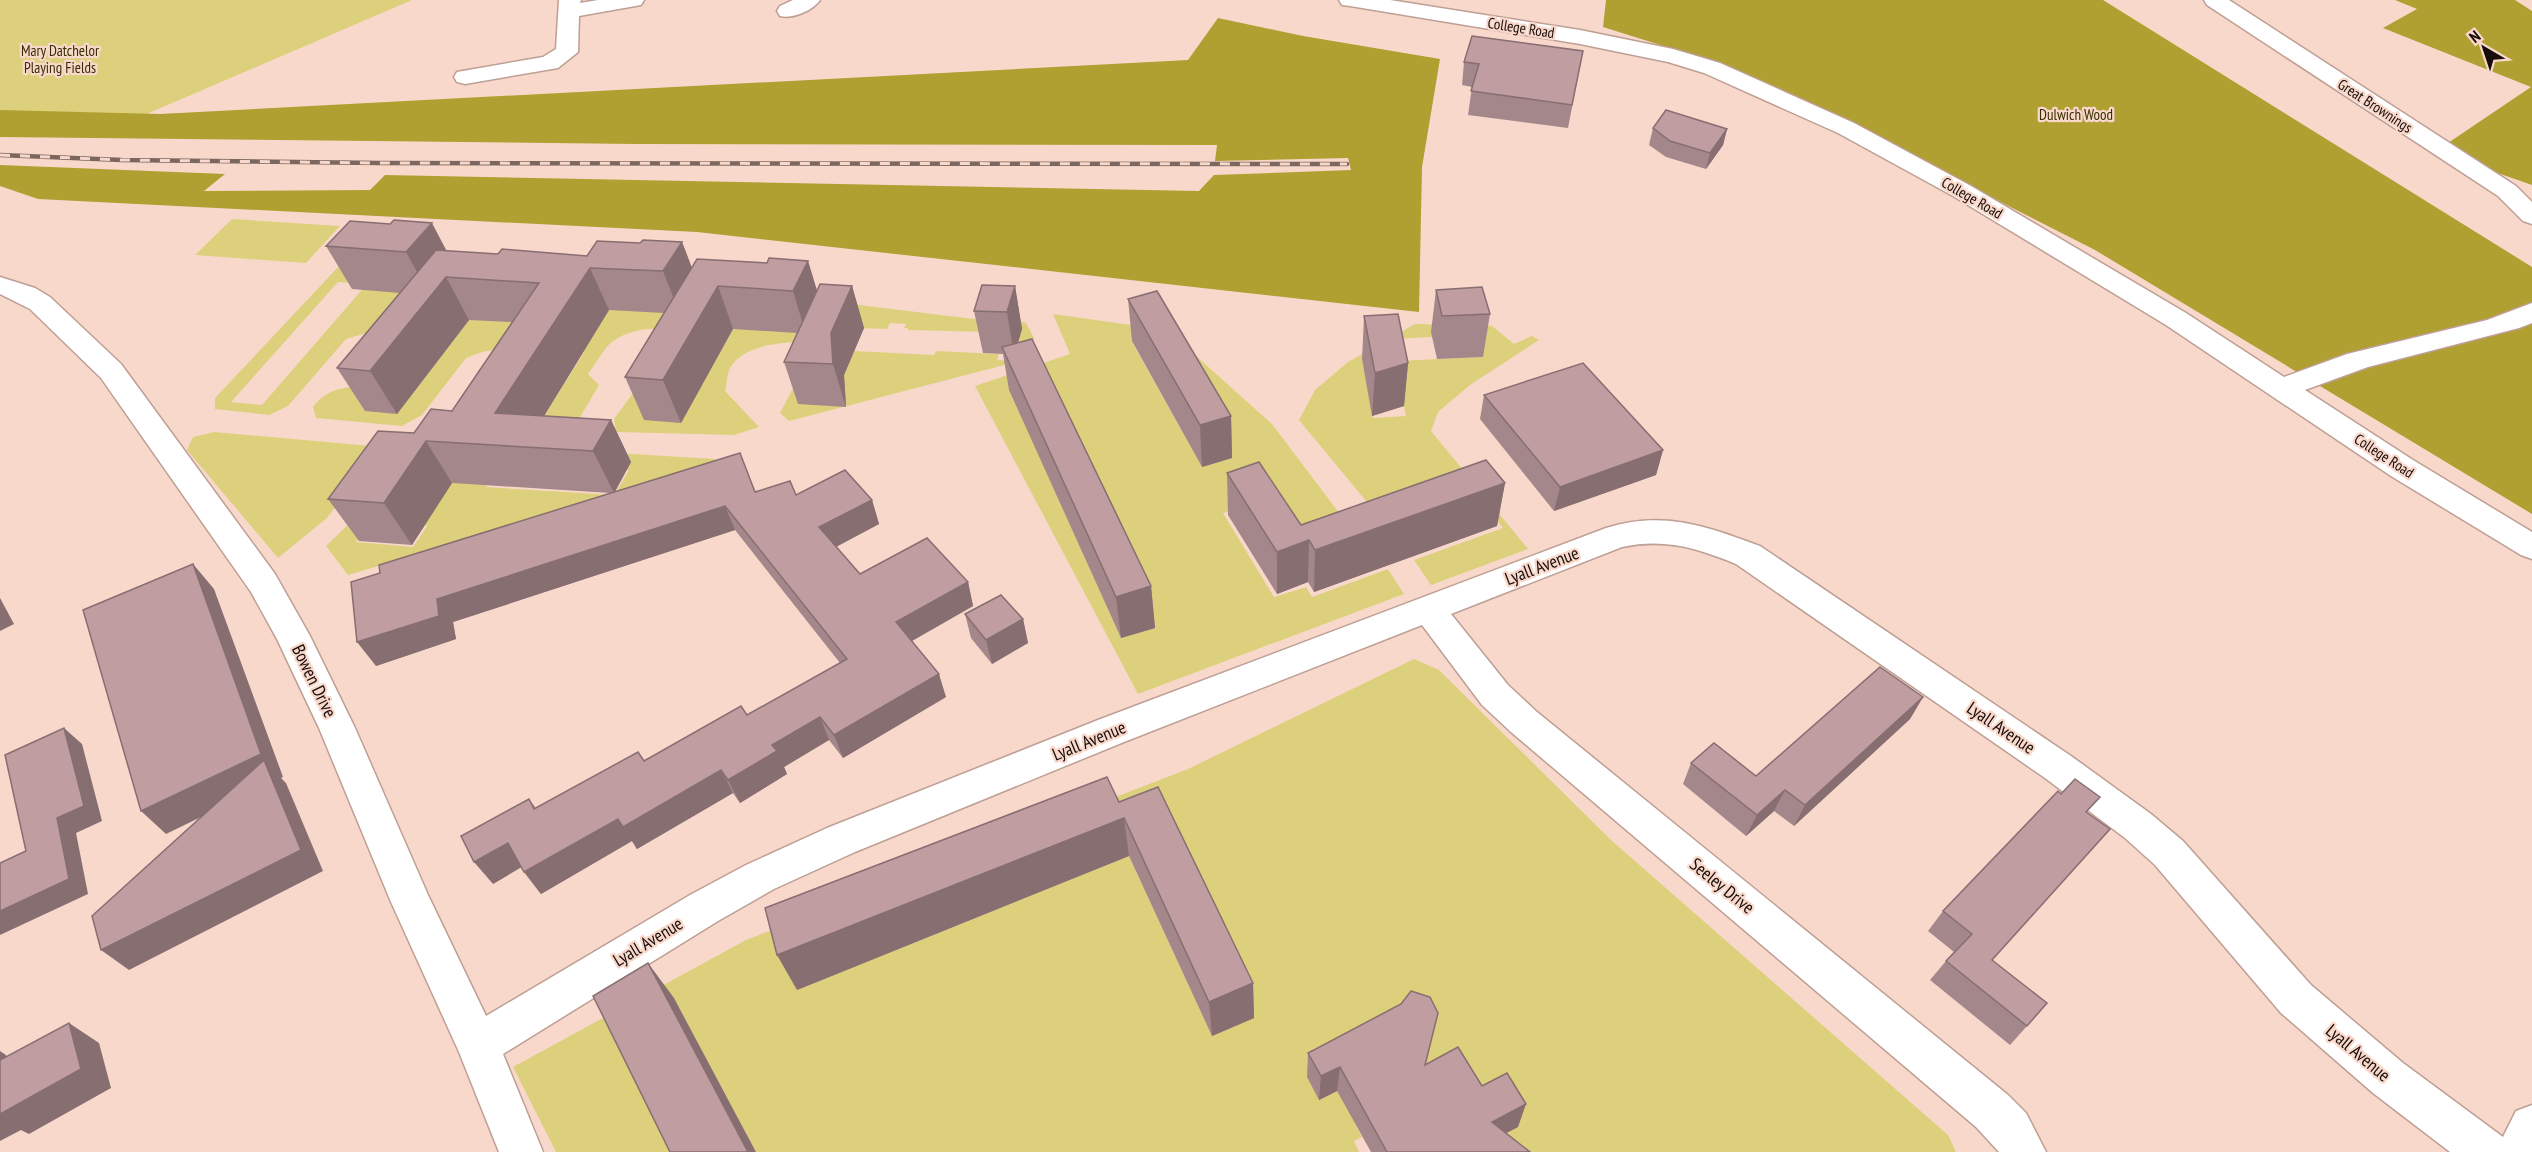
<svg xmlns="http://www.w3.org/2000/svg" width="2532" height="1152" viewBox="0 0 2532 1152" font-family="'PT Sans Narrow',sans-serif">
<rect width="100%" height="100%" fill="#f9d8cc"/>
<!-- green -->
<g fill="#ddd07c" fill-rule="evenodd">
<polygon points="0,0 412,0 142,116 0,120"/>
<polygon points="232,219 340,226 306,263 195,255"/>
<path d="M 340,265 L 826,301 L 974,319 L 1012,318 L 1026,323 L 1034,338 L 1032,351 L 1016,362 L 789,421 L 780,413 L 803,369 L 798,342 C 776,343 743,346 730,368 C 727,374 727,384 725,391 L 759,427 L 734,435 L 616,432 L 614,419 L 669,344 L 669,330 C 650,326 620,331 607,347 C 600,355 595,365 588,374 L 599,385 L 576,424 L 540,423 L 584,352 L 543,350 L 496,422 L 475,432 L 508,347 L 482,352 L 466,358 L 422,415 L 402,426 L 316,418 L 313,407 C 324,393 334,389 352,387 L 373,331 L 346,339 L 288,406 L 269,415 L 215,409 L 215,398 ZM 338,282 L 367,284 L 262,405 L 231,402 ZM 443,313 L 473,314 L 397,414 ZM 702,321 L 736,324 L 681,422 ZM 890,323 L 906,324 L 904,328 L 908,328 L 908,330 L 989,332 L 1012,361 L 997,360 L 999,354 L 936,351 L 934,355 L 854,351 L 836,393 L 859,328 L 887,329 Z"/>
<path d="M 1053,314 L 1167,330 L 1272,424 L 1361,542 L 1303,562 L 1262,501 L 1223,513 L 1274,597 L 1306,587 L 1312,597 L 1388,569 L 1404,594 L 1138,694 L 975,386 L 1070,354 ZM 1132,342 L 1232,458 L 1202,467 ZM 1010,390 L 1154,628 L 1121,638 Z"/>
<path d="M 1415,324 L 1492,326 L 1514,344 L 1532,336 L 1539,340 L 1470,385 L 1438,412 L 1431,431 L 1528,549 L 1431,585 L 1414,560 L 1503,528 L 1477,495 L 1390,530 L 1299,420 L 1315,390 L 1348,362 ZM 1432,337 L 1483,357 L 1395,361 L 1406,416 L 1373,418 L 1362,359 L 1391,339 Z"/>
<polygon points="214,432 382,447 327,518 278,558 187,450 193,437"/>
<polygon points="516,447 715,459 715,466 348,575 326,546 363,510 371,522 356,542 413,547 427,526 416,524 444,481 487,483 486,487 614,495 629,470"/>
<path d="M 1414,659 L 1439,670 L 1611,840 L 1948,1135 L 1956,1152 L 1501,1152 L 1437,1079 L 1424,1057 L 1345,1087 L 1363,1119 L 1355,1124 L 1362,1137 L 1354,1141 L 1359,1152 L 756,1152 L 674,998 L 683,1152 L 556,1152 L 513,1067 L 746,940 L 1188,769 ZM 1113,816 L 1212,1036 L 1129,856 L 797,990 Z"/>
</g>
<!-- forest -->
<g fill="#b09f31">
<polygon points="1606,0 2103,0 2532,267 2532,514 2095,250 1842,121 1708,60 1603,27"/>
<polygon points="2395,0 2515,0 2532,11 2532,185 2489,170 2448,143 2531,87 2383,28 2417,9"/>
<polygon points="1218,18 1303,36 1440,59 1422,167 1419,312 697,232 38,199 0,186 0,165 225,174 204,191 370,190 385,175 1199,191 1214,175 1351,170 1348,158 1215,161 1217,145 635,144 0,137 0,110 160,114 1188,60"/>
</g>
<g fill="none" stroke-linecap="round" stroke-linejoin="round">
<!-- minor casing -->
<g stroke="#be9f94" stroke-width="3">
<g id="minor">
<polygon points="559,0 581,0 580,3 598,0 644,0 641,5 579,16 578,52 558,68 465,84 457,82 454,77 457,72 543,57 556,49"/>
<path d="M 793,0 L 820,0 C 812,11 793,19 780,16 L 777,11 L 780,6 Z"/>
<polygon points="1339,0 1390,0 1580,30 1673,49 1720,63 1854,123 1971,186 2186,313 2284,377 2347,354 2487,320 2532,303 2532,323 2519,328 2368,367 2305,390 2413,460 2532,532 2532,559 2521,555 2391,476 2166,325 1953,196 1838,133 1704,73 1668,62 1580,44 1350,6 1342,5"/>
<polygon points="2204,0 2229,0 2516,186 2532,202 2532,224 2523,221 2498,196 2207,5"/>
<path d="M 0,277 L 35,288 L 50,297 L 121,364 L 275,574 L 310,636 L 355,728 L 428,895 L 486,1016 L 690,895 L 746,865 L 827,828 L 1098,720 L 1606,528 C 1663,510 1706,526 1760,546 L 2071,756 L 2151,814 L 2183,841 L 2311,985 L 2403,1063 L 2503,1137 L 2516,1111 L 2532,1105 L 2532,1152 L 2450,1152 L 2373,1093 L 2281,1013 L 2155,865 L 2125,838 L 2045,778 L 1736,564 C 1696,548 1665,538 1622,547 L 1451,614 L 1508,685 L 1537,712 L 2008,1095 L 2026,1113 L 2046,1152 L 1999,1152 L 1976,1127 L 1511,732 L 1482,705 L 1422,625 L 1124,742 L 855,852 L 774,889 L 718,921 L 503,1054 L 543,1152 L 499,1152 L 459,1052 L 391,902 L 319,728 L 277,639 L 251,592 L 101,378 L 30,309 L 0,294 Z"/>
</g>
</g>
<!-- minor -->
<use href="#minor" fill="#fff" fill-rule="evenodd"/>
<!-- rail casing -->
<g stroke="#7b675f" stroke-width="4.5">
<polyline id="rail" points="0,155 122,160 379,163 1347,164"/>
</g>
<!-- rail -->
<use href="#rail" stroke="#f9d8cc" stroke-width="3" stroke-dasharray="10" stroke-linecap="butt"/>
</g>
<!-- wall -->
<g fill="#a4878a">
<polygon points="1583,51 1568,128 1468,115 1472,87 1462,85 1464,62"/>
<polygon points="1653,128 1727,129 1723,145 1706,169 1666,157 1649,145"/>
<polygon points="682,242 692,268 808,261 817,291 852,286 864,328 844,375 846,407 798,404 784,362 797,333 733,329 681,423 644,420 625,377 664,313 609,310 544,416 611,420 631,462 615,492 755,492 872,500 879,524 836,547 860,574 968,582 973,606 912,641 946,697 843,758 829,740 784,767 787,774 740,803 733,793 637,849 632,841 541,894 524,872 521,867 493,884 529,799 536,808 747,715 840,663 735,530 453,622 456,639 376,666 380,573 610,493 452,483 412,545 359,541 328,499 414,433 452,411 512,322 469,320 397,414 365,411 337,368 400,293 352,289 326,246 446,251 498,254 587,256 640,243"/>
<polygon points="1015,286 1022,329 1018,343 1151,586 1155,628 1121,638 1009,390 1003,354 983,353 974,311"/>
<polygon points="1436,290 1490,314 1483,357 1437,359 1431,332"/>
<polygon points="1128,299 1231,416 1232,458 1202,467 1132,341"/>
<polygon points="1364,316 1408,363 1404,406 1372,416 1362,359"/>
<polygon points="1484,395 1663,450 1656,475 1554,511 1480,419"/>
<polygon points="1227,473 1301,525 1505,483 1497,526 1314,592 1308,582 1277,594 1228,515"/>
<polygon points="965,614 1023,619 1028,643 992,664 971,638"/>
<polygon points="1923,697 1910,719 1794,826 1774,811 1746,836 1683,784 1691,763 1756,776"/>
<polygon points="1119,802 1253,983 1254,1018 1212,1036 1129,856 797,990"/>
<polygon points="2087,813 2092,849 1992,960 2027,1026 2010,1045 1930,980 1946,961 1954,952 1928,931 1943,911"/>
<polygon points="1432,1038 1426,1064 1482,1086 1518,1127 1506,1133 1530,1152 1371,1152 1337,1091 1319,1100 1307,1077 1308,1053"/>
</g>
<!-- shaded-wall -->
<g fill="#866e71">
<polygon points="1727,129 1723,145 1706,169 1710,153"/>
<polygon points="432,223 454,265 430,295 406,252"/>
<polygon points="682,242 698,284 680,314 663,271"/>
<polygon points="808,261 821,304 806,334 793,291"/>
<polygon points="590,268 609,310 525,447 495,413"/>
<polygon points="446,277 469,320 397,414 370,371"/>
<polygon points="718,286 733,329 681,423 663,380"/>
<polygon points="852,286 864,328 844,375 846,407 833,364 831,333"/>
<polygon points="1015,286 1022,329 1014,355 1007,312"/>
<polygon points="1408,363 1404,406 1372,416 1375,373"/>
<polygon points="1231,416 1232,458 1202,467 1200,425"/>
<polygon points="611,420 631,462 614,493 593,451"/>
<polygon points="426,441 452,483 412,545 384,503"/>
<polygon points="1663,450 1656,475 1554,511 1560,487"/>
<polygon points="1505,483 1497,526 1314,592 1315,550"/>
<polygon points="872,500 879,524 828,551 819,527"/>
<polygon points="725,506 735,530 453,622 456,639 376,666 357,642 437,599"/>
<polygon points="1309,540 1308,582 1277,594 1277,552"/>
<polygon points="193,564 214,589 283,777 281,778 286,783 323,871 129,970 101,950 273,782 166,834 141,811"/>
<polygon points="968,582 973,606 903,646 896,622"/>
<polygon points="1151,586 1155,628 1121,638 1116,597"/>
<polygon points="0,598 14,624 0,631"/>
<polygon points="1023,619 1028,643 992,664 986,640"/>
<polygon points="939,674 946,697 843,758 834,735"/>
<polygon points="1923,697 1910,719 1794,826 1805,805"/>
<polygon points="820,717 829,740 784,767 787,774 740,803 728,780 772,745"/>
<polygon points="64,728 82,744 102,821 76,833 88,894 0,935 0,911 57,818"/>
<polygon points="721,770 733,793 637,849 632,841 541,894 524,872 618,819"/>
<polygon points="1785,790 1774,811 1746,836 1757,815"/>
<polygon points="1124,818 1129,856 797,990 777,955"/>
<polygon points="508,843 525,865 493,884 474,862"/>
<polygon points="648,963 674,998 756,1152 748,1152"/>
<polygon points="1253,983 1254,1018 1212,1036 1209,1002"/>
<polygon points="69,1023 99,1043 111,1088 29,1134 21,1130 0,1141 0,1111"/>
<polygon points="0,1051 6,1055 14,1089 0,1082"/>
<polygon points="1340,1067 1337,1091 1319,1100 1321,1076"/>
<polygon points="1526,1104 1518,1127 1485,1144 1492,1122"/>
</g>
<!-- building -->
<g fill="#bf9da1" stroke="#866e71" stroke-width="1.5">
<polygon points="1472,36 1583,51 1572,105 1471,91 1479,64 1464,62"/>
<polygon points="1666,110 1727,129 1710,153 1670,141 1653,128"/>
<polygon points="394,220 432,223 406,252 326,246 350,221 390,224"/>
<polygon points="643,240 682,242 663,271 590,268 495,413 611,420 593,451 426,441 384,503 328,499 378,431 414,433 431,409 452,411 539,283 446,277 370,371 337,368 436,250 498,254 502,249 587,256 597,241 640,243"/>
<polygon points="769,258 808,261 793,291 718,286 663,380 625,377 697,259 767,263"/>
<polygon points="820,284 852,286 831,333 833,364 784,362"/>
<polygon points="982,285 1015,286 1007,312 974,311"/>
<polygon points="1482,287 1490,314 1442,316 1436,290"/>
<polygon points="1157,291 1231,416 1200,425 1128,299"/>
<polygon points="1398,314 1408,363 1375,373 1364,316"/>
<polygon points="1032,339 1151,586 1116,597 1002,347"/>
<polygon points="1583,363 1663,450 1560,487 1484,395"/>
<polygon points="740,453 755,492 790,481 796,495 845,470 872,500 819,527 860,574 927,538 968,582 896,622 939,674 834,735 820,717 772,745 777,751 728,780 721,770 623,827 618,819 524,872 508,843 474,862 461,836 529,799 534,809 638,752 644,761 741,706 747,715 847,659 725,506 437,599 439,616 357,642 351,582 380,573 379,565"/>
<polygon points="1486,460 1505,483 1315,550 1309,540 1277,552 1227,473 1259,462 1301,525"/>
<polygon points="193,564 261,754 141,811 83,610"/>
<polygon points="1001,595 1023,619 986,640 965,614"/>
<polygon points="1880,667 1923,697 1805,805 1785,790 1757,815 1691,763 1714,743 1756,776"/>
<polygon points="64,728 84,806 57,818 69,879 0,911 0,863 26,851 5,755"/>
<polygon points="264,760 301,850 101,950 92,916"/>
<polygon points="1107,777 1119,802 1158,787 1253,983 1209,1002 1124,818 777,955 765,908"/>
<polygon points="2075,779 2100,797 2086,812 2110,829 1992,960 2047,1003 2027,1026 1946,961 1972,934 1943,911 2058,791 2061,794"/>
<polygon points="648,963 748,1152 670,1152 593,996"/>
<polygon points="1411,991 1430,997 1438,1013 1425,1065 1458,1047 1482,1086 1507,1073 1526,1104 1492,1122 1530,1152 1387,1152 1340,1067 1321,1076 1308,1053 1401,1004"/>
<polygon points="69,1023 81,1069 0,1114 0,1060"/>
</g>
<g text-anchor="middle" stroke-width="4.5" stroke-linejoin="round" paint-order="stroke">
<!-- far-street labels -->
<g font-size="15" fill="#160c08" stroke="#f9d8cc">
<text transform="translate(1521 28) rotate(9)" y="5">College Road</text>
<text transform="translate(2375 106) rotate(33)" y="5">Great Brownings</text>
<text transform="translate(1972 198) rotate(30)" y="5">College Road</text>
<text transform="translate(2384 456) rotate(33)" y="5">College Road</text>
</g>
<!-- far-park labels -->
<g font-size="15" fill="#352e00" stroke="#f9d8cc">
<text x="60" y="56">Mary Datchelor<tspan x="60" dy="17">Playing Fields</tspan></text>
<text x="2076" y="120">Dulwich Wood</text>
</g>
<!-- street labels -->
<g font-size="18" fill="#160c08" stroke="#f9d8cc">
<text transform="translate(1542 566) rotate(-21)" y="6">Lyall Avenue</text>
<text transform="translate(314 681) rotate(64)" y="6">Bowen Drive</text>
<text transform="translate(2001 728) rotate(34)" y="6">Lyall Avenue</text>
<text transform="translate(1089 741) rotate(-22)" y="6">Lyall Avenue</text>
<text transform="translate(1722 886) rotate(39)" y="6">Seeley Drive</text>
<text transform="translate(648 942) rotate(-31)" y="6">Lyall Avenue</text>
<text transform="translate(2358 1053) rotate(40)" y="6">Lyall Avenue</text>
</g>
</g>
<!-- north arrow -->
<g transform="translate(2484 48) rotate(321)" stroke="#f9d8cc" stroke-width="4.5" paint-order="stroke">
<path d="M0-4.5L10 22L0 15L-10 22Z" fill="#160c08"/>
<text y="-9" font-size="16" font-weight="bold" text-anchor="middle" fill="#160c08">N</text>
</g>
</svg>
